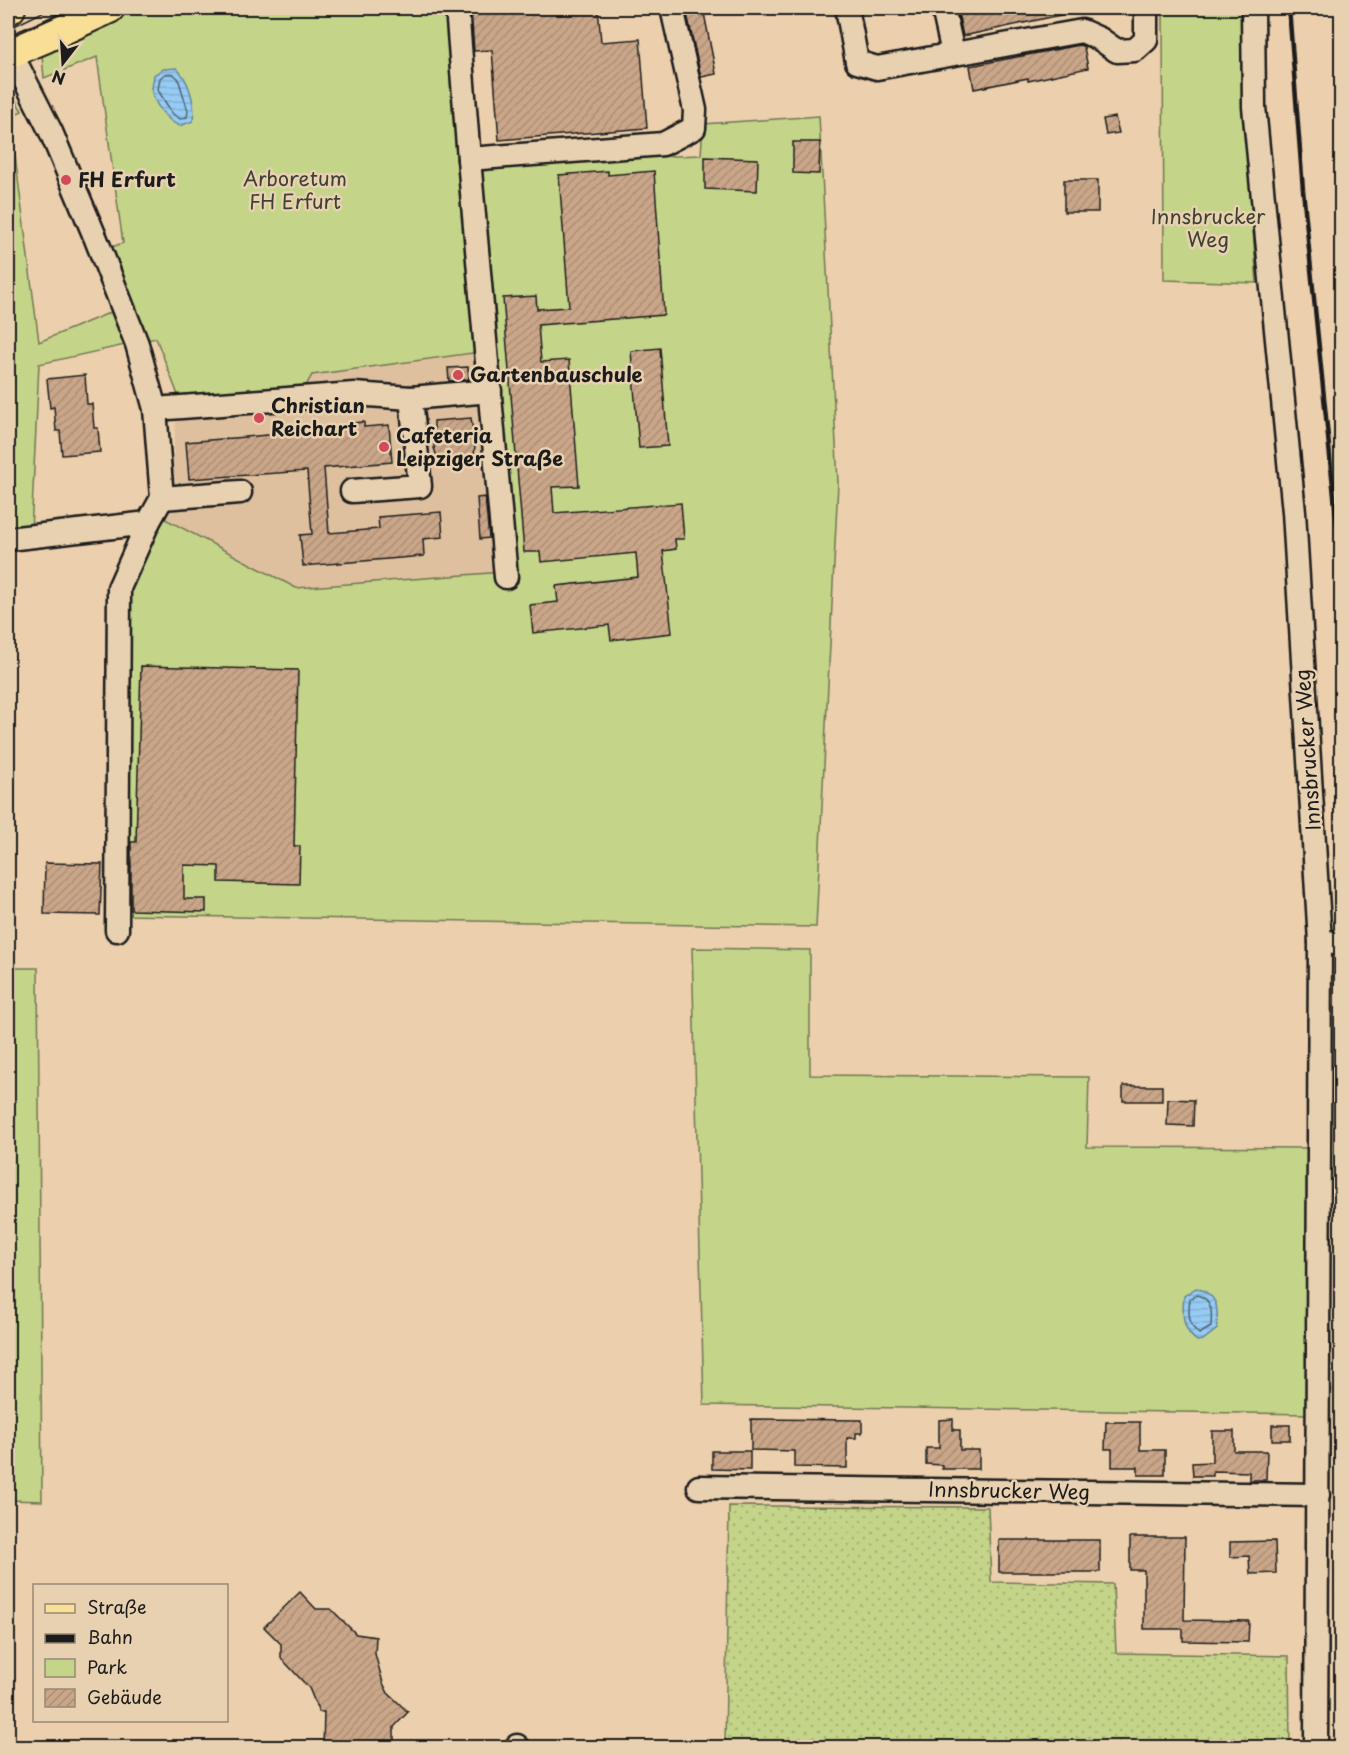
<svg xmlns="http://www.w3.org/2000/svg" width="1349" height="1755" viewBox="0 0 1349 1755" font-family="'Playpen Sans',sans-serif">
<defs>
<pattern id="grass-dots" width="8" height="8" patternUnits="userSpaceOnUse" patternTransform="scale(1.5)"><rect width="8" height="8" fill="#c4d489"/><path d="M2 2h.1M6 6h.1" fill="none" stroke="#a8b576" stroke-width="1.8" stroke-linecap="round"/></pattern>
<pattern id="water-rules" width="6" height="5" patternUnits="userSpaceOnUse" patternTransform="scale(1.5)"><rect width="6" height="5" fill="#96cbf4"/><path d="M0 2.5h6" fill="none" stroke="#81aed1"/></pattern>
<pattern id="building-hatch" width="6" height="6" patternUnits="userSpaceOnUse" patternTransform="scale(1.5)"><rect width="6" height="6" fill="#caa689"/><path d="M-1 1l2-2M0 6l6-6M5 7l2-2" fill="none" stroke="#ad8e76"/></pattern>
</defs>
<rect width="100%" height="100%" fill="#eccfac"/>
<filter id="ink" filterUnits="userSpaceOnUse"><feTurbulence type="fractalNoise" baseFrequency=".0167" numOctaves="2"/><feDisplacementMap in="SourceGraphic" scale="12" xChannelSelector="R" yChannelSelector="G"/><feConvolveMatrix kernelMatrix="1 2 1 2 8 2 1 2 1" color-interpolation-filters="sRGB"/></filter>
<g filter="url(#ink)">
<!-- built -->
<polygon fill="#dec09f" points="487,351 503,572 296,588 156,514 171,483 178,395 304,389 312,375"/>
<!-- grass -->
<polygon fill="url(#grass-dots)" stroke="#707852" stroke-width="1.5" points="729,1506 988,1507 991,1582 1113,1584 1116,1653 1289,1656 1290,1747 725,1747"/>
<!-- green -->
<g fill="#c4d489" stroke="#707852" stroke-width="1.5">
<polygon points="129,8 467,8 472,164 701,155 703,124 819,116 838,483 816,927 125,915 128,594 156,514 296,588 502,572 487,351 312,375 304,389 178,395 156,338 39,364 31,532 8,533 8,87 22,111 10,117 39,342 114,311 92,254 123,243 97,57 44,78 42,56"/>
<polygon points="1163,8 1241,8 1249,178 1257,283 1164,280"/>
<polygon points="692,948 810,950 810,1075 1089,1077 1087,1147 1309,1148 1308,1414 704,1405"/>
<polygon points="8,968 38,968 42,1501 8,1500"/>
</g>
<!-- water -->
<g fill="url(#water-rules)" stroke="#65859e" stroke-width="1.5">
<path d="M 176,68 C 189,79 196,105 193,121 L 180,126 C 168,122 152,102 152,89 C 152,84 154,79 154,75 L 163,69 Z"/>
<path d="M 1196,1288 C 1219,1295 1218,1307 1217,1329 L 1203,1340 L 1197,1341 C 1182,1330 1182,1313 1184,1296 Z"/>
</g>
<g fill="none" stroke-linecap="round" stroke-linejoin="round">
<!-- shore -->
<g stroke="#4d6272" stroke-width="1.5">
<polygon points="173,74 178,78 188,111 187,117 180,119 172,113 158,90 160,78 165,74"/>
<path d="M 1197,1295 C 1213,1299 1212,1312 1211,1327 L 1199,1334 C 1188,1325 1188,1312 1190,1299 Z"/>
</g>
</g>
<!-- building -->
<g fill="url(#building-hatch)" stroke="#1c1c1c" stroke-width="1.5">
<polygon points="471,8 598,8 601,42 640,39 647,128 499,140 492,50 474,51"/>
<polygon points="694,8 703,8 716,74 701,77 686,9"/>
<polygon points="957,8 1069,8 1070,13 963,36"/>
<polygon points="1080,45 1084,47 1088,68 1028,81 1028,78 974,89 970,66"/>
<polygon points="1115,117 1119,133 1106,135 1103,119"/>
<polygon points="793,142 820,142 819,174 793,173"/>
<polygon points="705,157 758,159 757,191 705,189"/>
<polygon points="608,171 608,175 654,171 664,315 538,325 541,362 569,360 579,486 552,487 554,513 681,503 684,539 675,539 676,549 663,551 672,633 611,640 609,625 533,633 530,605 558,602 556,586 638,577 636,553 541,562 540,552 524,552 503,298 536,296 537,309 569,307 559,175"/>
<rect x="1064" y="180" width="34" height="32"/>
<polygon points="660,348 668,446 639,448 631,351"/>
<polygon points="468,367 469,379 449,381 448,368"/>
<polygon points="85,375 87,404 92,404 94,428 98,428 100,452 62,455 60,431 56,431 54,407 50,408 47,379"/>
<polygon points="471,418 475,444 474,457 438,460 434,448 434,421"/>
<polygon points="364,422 364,427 389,425 392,462 324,468 329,533 379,529 378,517 441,512 443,537 423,539 424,556 303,566 300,535 312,534 307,471 189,479 186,442 351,428 351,423"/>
<polygon points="485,497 489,538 480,539 477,498"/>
<polygon points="141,666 298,670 294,846 300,846 299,884 219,882 219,866 184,865 184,899 206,899 206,912 131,910 131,842 136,842"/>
<polygon points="45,863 102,864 100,915 44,914"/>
<rect x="1123" y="1086" width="39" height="15"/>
<polygon points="1168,1099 1194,1100 1193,1126 1167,1125"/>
<polygon points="751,1419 862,1420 862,1433 856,1433 856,1438 847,1438 847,1468 794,1467 794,1451 751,1450"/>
<polygon points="953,1419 953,1430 960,1430 960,1450 979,1450 979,1469 942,1469 942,1465 926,1464 926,1448 939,1448 939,1420"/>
<polygon points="1106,1422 1140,1422 1140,1450 1165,1450 1165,1475 1138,1475 1138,1467 1112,1467 1112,1449 1105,1449"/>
<rect x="1272" y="1425" width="18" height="15"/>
<polygon points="1212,1431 1234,1431 1234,1451 1267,1451 1266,1480 1249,1480 1249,1472 1213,1471 1213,1476 1193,1476 1192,1463 1212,1462"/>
<polygon points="712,1451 750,1451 750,1470 712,1469"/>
<polygon points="1130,1537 1185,1537 1184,1620 1249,1621 1248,1642 1183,1641 1183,1629 1144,1629 1144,1570 1130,1570"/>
<rect x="999" y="1540" width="101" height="32"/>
<polygon points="1275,1541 1276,1573 1250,1574 1249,1556 1230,1557 1230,1542"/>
<polygon points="300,1592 316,1609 331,1609 356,1634 376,1637 375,1654 383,1683 388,1693 408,1712 394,1727 394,1748 323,1748 324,1712 319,1712 309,1688 281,1658 281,1644 264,1627"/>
</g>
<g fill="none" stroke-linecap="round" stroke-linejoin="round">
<!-- minor casing -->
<g stroke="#1c1c1c" stroke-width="27">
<g id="minor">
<polyline points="457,8 469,159 663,144 694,128 695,110 672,8"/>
<polyline points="847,8 857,62 877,68 1082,31 1100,39 1117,51 1135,50 1146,40 1146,8"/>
<polyline points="943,8 953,53"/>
<polyline points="1253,8 1254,107 1294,512 1320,942 1316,1748"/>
<polyline points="10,51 51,132 96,239 137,344 155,409 162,498 148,523 119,588 117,930"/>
<polyline points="469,159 506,577"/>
<polyline points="155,409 354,394 411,398"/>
<polyline points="352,491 420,486 411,398 490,391"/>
<polyline points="162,498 240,492"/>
<polyline points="8,539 148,523"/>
<polyline points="1320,942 1342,943"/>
<polyline points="699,1487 1318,1495"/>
<polyline points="517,1746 519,1748"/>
</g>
</g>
<!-- major casing -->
<g stroke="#1c1c1c" stroke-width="34">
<g id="major">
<polyline points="8,9 10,8"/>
<polyline points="8,53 44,38 109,8"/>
</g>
</g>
<!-- minor -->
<use href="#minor" stroke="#e8d1b0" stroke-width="22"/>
<!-- major -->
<use href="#major" stroke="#f9df96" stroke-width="30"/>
<!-- tram -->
<g stroke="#1c1c1c" stroke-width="1.5">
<polyline points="8,29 51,8"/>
<polyline points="8,38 75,8"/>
</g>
<!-- rail -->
<polyline stroke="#1c1c1c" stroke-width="4.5" points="1289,8 1303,190 1342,575"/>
</g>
</g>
<!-- markers -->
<g fill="#d1495b" stroke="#e8d1b0" stroke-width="2">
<circle cx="66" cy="180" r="6"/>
<circle cx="458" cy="375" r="6"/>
<circle cx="259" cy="418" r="6"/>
<circle cx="384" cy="447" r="6"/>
</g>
<g text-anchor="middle" stroke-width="5" stroke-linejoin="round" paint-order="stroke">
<!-- park labels -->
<g font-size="20" fill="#3e4132" stroke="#e8d1b0">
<text x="295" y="186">Arboretum<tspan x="295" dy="23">FH Erfurt</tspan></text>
<text x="1208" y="224">Innsbrucker<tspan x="1208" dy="23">Weg</tspan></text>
</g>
<!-- poi labels -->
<g font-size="20" font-weight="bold" fill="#1c1c1c" stroke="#e8d1b0" text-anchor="start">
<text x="78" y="187">FH Erfurt</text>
<text x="470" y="382">Gartenbauschule</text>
<text x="271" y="413">Christian<tspan x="271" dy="23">Reichart</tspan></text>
<text x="396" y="443">Cafeteria<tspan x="396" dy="23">Leipziger Straße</tspan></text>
</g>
<!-- street labels -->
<g font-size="20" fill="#1c1c1c" stroke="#e8d1b0">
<text transform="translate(1308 750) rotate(-94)" y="7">Innsbrucker Weg</text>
<text transform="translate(1009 1491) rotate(1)" y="7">Innsbrucker Weg</text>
</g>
</g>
<!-- margin -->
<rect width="1349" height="1755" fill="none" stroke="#e8d1b0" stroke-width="30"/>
<rect x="15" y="15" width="1319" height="1725" fill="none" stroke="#1c1c1c" stroke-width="2" filter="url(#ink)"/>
<!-- legend -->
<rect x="33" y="1584" width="195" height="138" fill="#e8d1b0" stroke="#968975" stroke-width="1.5"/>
<rect x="45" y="1604" width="30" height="9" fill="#f9df96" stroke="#968975" stroke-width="1.5"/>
<text x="87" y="1614" font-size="18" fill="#1c1c1c">Straße</text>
<rect x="45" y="1634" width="30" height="9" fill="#1c1c1c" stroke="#968975" stroke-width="1.5"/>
<text x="87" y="1644" font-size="18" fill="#1c1c1c">Bahn</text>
<rect x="45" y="1659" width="30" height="18" fill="#c4d489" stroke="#968975" stroke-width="1.5"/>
<text x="87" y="1674" font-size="18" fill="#1c1c1c">Park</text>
<rect x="45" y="1689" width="30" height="18" fill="url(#building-hatch)" stroke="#968975" stroke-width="1.5"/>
<text x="87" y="1704" font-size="18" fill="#1c1c1c">Gebäude</text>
<!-- north arrow -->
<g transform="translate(63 63) rotate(197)" stroke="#e8d1b0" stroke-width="4.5" paint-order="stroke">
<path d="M0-4.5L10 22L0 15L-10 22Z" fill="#1c1c1c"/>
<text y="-9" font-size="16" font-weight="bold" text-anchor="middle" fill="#1c1c1c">N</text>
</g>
</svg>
